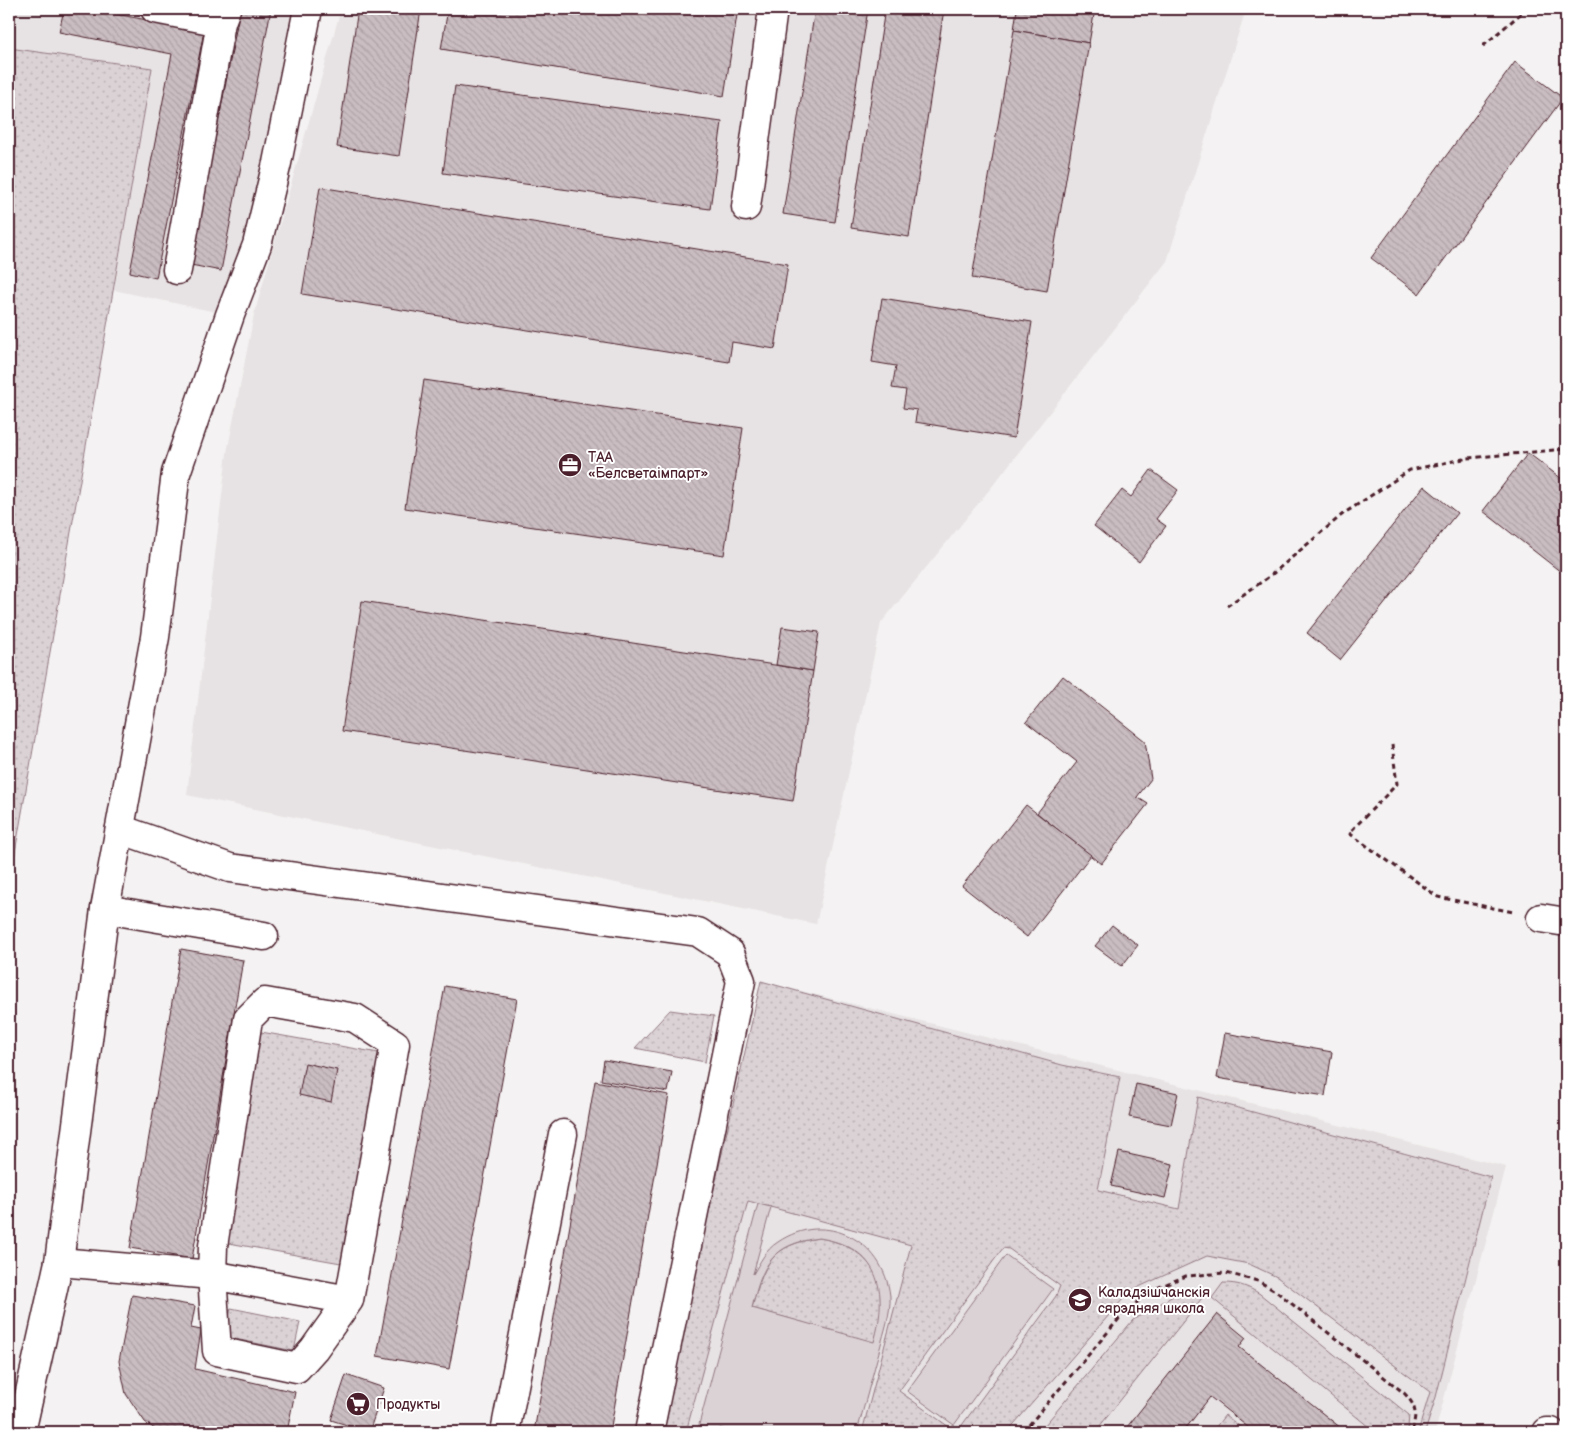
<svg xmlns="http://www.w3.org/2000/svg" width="1575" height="1441" viewBox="0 0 1575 1441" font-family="'Balsamiq Sans',sans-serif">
<defs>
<pattern id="green-dots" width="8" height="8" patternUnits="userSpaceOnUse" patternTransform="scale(1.25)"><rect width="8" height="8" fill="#dbd2d5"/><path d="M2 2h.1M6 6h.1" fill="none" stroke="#bdb4b7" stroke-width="1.8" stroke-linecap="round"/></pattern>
<pattern id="building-back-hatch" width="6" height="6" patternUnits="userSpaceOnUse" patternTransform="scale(1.25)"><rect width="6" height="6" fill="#cabdc1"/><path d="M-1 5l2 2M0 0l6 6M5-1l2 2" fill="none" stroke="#afa2a6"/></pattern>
</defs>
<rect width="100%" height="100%" fill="#f4f2f2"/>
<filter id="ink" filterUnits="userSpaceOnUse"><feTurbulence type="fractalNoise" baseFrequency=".02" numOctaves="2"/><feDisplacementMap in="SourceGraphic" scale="10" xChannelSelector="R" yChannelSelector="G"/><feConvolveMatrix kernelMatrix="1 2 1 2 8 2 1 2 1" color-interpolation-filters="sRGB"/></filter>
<g filter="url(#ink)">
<!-- built -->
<g fill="#e7e2e3">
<polygon points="9,9 301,9 230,315 114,290 152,68 9,48"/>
<polygon points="341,9 1246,9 1167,261 994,484 881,623 816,924 187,795 227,453 254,315"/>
<polygon points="761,981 1506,1167 1435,1432 659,1432"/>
</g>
<!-- green -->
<g fill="url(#green-dots)" stroke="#927880">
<polygon points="9,48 152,68 9,887"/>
<polygon points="761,981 1062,1065 1120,1077 1098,1190 1179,1209 1198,1097 1491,1177 1436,1397 1425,1432 1418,1432 1430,1392 1277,1277 1249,1264 1207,1256 1130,1291 1007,1432 957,1432 1056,1296 1060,1286 1009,1249 1003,1248 899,1391 956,1432 862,1432 911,1245 748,1201 686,1432 659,1432"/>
<polygon points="670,1010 714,1016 705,1062 635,1048"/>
<polygon points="261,1032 379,1053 341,1263 223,1242"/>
<path d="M 819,1238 C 857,1244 884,1267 882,1308 C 881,1320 877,1332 874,1343 L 752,1308 C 764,1265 770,1245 819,1238 Z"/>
<path d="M 1223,1283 C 1238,1283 1247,1286 1260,1294 L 1409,1415 L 1408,1427 L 1404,1432 L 1375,1432 L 1212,1298 Z"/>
<polygon points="1183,1290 1202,1298 1095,1432 1039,1432 1133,1320"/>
<polygon points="231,1308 300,1322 294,1351 225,1337"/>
<polygon points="1225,1415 1247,1432 1212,1432"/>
</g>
<!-- pitch -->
<g fill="#dbd2d5" stroke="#927880" fill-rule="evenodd">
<path d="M 758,1204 L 771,1207 L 753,1274 C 760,1263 765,1250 778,1242 C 825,1210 884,1240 890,1296 C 891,1313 884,1332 880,1348 C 872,1376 865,1404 857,1432 L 733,1432 L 720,1428 L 718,1432 L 697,1432 ZM 819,1238 C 879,1247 889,1290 874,1342 L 752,1308 C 762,1265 772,1244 819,1238 Z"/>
<polygon points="1006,1255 1053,1289 954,1425 907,1391"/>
</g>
<!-- building -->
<g fill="url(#building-back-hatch)" stroke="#4a1f2b">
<polygon points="64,9 90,9 204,31 156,278 130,272 172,54 59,32"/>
<polygon points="240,9 271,9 221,271 191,265"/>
<polygon points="358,9 421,9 399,156 337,147"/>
<polygon points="448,9 698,9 737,15 724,96 441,49"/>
<polygon points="815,9 868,9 835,222 783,214"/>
<polygon points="885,9 944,9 909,237 851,228"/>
<polygon points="1017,9 1095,9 1089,43 1014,30"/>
<polygon points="1014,30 1089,43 1047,291 972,278"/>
<polygon points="1515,62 1563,98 1419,294 1371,258"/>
<polygon points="455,86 722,122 710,209 443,173"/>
<polygon points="320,187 788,264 775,349 732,342 729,362 302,294"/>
<polygon points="882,298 1032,322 1014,438 915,422 917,410 903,408 906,390 892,388 896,366 872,362"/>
<polygon points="1566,342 1566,355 1560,350"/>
<polygon points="424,380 743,428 724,555 405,508"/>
<polygon points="1528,453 1566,482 1566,576 1483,511"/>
<polygon points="1151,470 1178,490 1156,519 1166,526 1139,562 1094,526 1122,490 1131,497"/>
<polygon points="1424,486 1457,513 1340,660 1307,633"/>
<polygon points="362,601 813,671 793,801 342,731"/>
<polygon points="782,627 819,632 813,671 776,665"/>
<polygon points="1063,676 1145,741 1151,779 1137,797 1148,804 1101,864 1037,813 1077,762 1026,722"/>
<polygon points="1026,805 1091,855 1027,937 962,886"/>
<polygon points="1112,925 1138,945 1122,966 1095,946"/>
<polygon points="181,949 243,960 192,1259 130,1248"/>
<polygon points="445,986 517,999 449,1369 377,1356"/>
<polygon points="1225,1033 1332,1052 1325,1096 1217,1078"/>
<polygon points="604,1060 672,1072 668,1092 601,1080"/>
<polygon points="305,1063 337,1070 331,1102 299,1095"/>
<polygon points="595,1081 669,1095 610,1432 534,1432"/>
<polygon points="1136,1084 1178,1093 1171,1125 1129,1117"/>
<polygon points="1119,1152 1173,1164 1165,1198 1111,1186"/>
<polygon points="132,1295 195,1306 191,1328 201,1330 195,1369 295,1392 287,1432 159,1432 145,1422 126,1394 119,1361"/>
<polygon points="1217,1314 1246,1338 1239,1347 1346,1432 1254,1432 1210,1397 1183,1432 1123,1432"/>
<polygon points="346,1375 384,1388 369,1432 331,1420"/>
</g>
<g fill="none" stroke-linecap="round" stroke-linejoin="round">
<!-- minor casing -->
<g stroke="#4a1f2b" stroke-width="31">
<g id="minor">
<polyline points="155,9 221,22"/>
<polyline points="746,207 773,9"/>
<polyline points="177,270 221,22 226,9"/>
<polyline points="120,829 230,868 698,932 730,953 741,981 649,1432"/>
<polyline points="105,909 264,936"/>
<polyline points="1541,918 1566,922"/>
<polyline points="59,1262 212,1275 217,1351 297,1368 314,1349 349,1300 395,1044 355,1018 265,1002 248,1019 213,1246 212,1275 349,1300"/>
<polyline points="21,1432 59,1262 105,909 155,637 176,473 230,315 257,245 277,163 308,9"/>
<polyline points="505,1432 563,1134"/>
<polyline points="1547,1432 1551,1432"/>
</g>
</g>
<!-- path -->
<g stroke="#4a1f2b" stroke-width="3" stroke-dasharray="5 4" stroke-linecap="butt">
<polyline points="1483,46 1526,9"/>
<polyline points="1227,606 1270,576 1343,514 1410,470 1468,458 1566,449"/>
<polyline points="1392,745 1397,784 1349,833 1438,897 1513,912"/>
<path d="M 1023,1432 L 1124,1313 L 1152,1290 L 1186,1276 L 1226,1273 L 1258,1281 L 1277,1292 L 1404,1393 C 1418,1408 1416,1413 1412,1432"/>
</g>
<!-- minor -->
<use href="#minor" stroke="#fff" stroke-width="28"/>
</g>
</g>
<!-- icons -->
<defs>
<g id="office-disc" transform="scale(1.25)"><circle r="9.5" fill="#4a1f2b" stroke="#fff"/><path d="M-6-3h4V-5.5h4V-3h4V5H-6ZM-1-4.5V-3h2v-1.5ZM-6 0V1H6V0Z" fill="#fff"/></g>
<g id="school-disc" transform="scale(1.25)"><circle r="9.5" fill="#4a1f2b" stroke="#fff"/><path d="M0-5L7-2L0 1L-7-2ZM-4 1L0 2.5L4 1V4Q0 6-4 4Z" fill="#fff"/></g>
<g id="supermarket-disc" transform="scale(1.25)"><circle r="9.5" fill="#4a1f2b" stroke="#fff"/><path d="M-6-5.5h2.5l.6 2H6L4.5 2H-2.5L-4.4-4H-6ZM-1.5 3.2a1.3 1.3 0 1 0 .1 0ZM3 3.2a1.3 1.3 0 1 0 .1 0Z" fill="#fff"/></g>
</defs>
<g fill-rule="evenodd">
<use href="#office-disc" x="570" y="465"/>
<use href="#school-disc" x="1080" y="1300"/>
<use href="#supermarket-disc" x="358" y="1404"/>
</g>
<g text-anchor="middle" stroke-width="4" stroke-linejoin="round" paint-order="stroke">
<!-- poi labels -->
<g font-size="14" fill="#4a1f2b" stroke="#fff" text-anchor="start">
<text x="588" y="462">ТАА<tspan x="588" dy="16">«Белсветаімпарт»</tspan></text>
<text x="1098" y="1297">Каладзішчанскія<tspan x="1098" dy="16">сярэдняя школа</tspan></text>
<text x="376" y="1409">Продукты</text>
</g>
</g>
<!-- margin -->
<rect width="1575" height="1441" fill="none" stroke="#fff" stroke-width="30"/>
<rect x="15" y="15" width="1545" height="1411" fill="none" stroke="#4a1f2b" stroke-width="2" filter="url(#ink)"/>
</svg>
